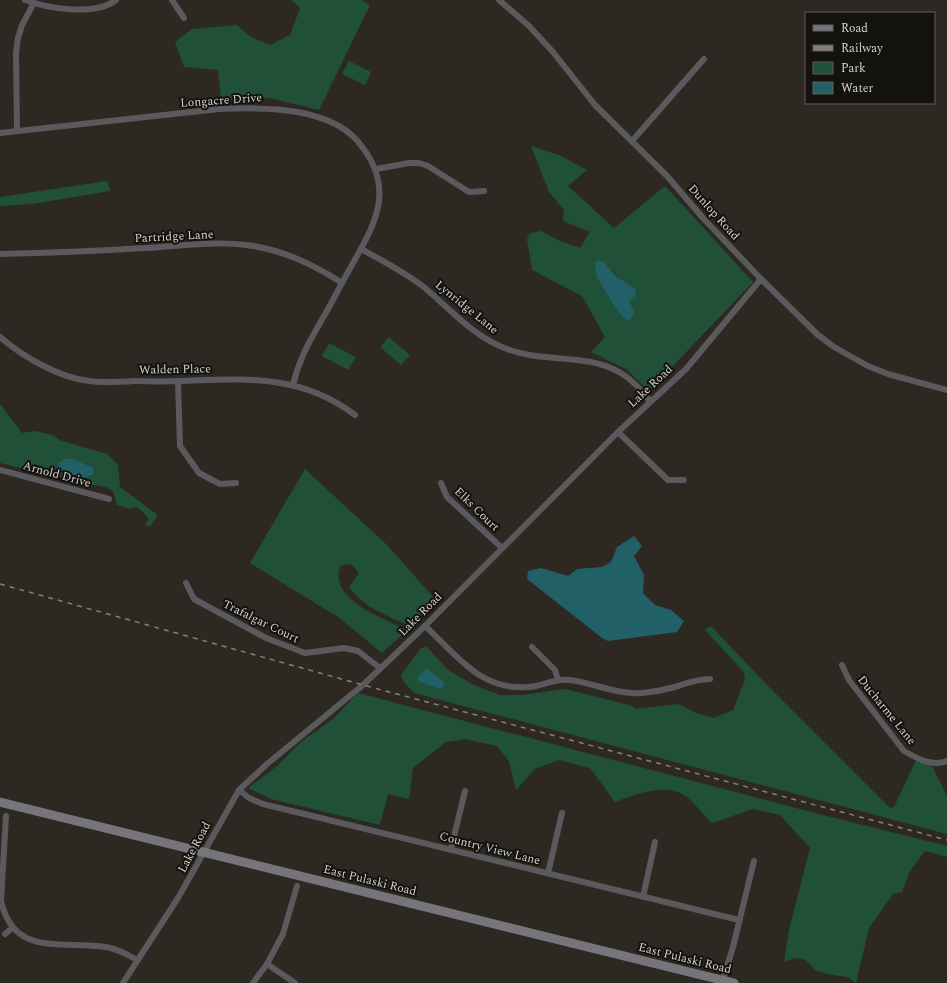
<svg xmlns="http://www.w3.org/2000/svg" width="947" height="983" viewBox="0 0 947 983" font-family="Spectral,serif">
<rect width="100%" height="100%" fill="#2d2922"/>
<!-- green -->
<g fill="#215038" fill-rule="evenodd">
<polygon points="291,0 361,0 370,5 319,110 270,98 221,99 218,70 184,67 175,42 192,29 237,25 251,37 270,45 290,35 300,8"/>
<polygon points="349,61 371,72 365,85 342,74"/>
<path d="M 531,146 L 559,155 L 587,170 L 568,186 L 614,228 L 665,186 L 753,282 L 649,391 L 626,369 L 591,352 L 605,337 L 582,296 L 532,270 L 527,239 L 530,233 L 541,231 L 560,241 L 580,248 L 590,232 L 563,221 L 564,210 L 549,192 ZM 606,264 L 621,280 L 630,298 L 629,301 L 635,313 L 624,319 L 618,312 L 597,278 Z"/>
<polygon points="107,181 110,191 32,204 0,206 0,197"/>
<polygon points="389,337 410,355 401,365 380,347"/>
<polygon points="329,343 356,357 348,370 322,356"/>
<path d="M 0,404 L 22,433 L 35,431 L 52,435 L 62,441 L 107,454 L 118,465 L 120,487 L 158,515 L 150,527 L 145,524 L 149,519 L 141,510 L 134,506 L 131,509 L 117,505 L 113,491 L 106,487 L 87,484 L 0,463 ZM 93,468 L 93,474 C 85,482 69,476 60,471 Z"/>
<path d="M 305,469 L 387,545 L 434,598 L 434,603 L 413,626 L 410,626 C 389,616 363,608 349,587 L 359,573 L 351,564 L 341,565 C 326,599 383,618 407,630 L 382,653 L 338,617 L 250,563 Z"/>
<polygon points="711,626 770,688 890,808 894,807 916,760 932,766 947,796 947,834 414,693 404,682 401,675 421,648 427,647 448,670 474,685 500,695 522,695 565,689 633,706 634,709 679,704 696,713 714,718 733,710 745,680 744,672 705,630"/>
<path d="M 358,693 L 819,814 L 947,846 L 947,857 L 925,851 L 910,871 L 902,892 L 893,894 L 869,928 L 856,983 L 847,977 L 827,974 L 815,970 L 806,960 L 795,958 L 784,962 L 789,930 L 810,848 L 780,815 L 753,809 L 712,823 C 704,815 696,805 688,798 C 668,781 636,794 615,802 L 590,768 L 559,760 L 535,769 L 516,790 L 509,761 L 497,746 L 465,739 L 446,742 L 413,768 L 409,799 L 388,794 L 380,825 L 271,799 L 248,788 L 277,766 L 302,741 L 332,720 Z"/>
</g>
<!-- water -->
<g fill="#226068">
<polygon points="599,260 606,264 616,276 636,290 636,295 629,301 635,313 629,321 624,319 618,312 597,278 595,264"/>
<path d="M 64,459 L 73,459 L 93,468 L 93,474 C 84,483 62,476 58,464 Z"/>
<polygon points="634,536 642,546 634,556 644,575 643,593 655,605 671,610 684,621 677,632 608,641 602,638 527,579 528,571 541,568 568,576 577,569 602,567 611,562 617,547"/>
<polygon points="427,668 443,682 444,686 440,689 420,682 417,678"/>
</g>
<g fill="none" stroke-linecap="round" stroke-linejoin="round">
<!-- minor -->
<g stroke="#5a5a5e" stroke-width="6">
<path d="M 25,0 C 49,9 95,16 116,0"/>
<polyline points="172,0 184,18"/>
<polyline points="499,0 529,26 553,52 595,105 667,176 703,218 761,279 818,335 834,347 868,366 888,374 947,390"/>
<polyline points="17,130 16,53 18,38 22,25 34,3"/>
<path d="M 0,133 L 219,109 C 264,107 335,106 363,148 C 375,164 381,181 379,201 C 376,224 363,245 352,265 C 342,282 334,299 324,316 C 310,341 300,356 293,385"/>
<polyline points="632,141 704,59"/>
<polyline points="376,169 409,163 419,163 428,166 469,192 484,191"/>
<path d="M 361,249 C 383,261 405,272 425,288 C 451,310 475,338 507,349 C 544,363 585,353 619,372 C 632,379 641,390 650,401"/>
<path d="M 0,254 C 49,253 97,251 146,248 C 179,246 214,241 246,245 C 281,249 313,264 342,283"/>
<path d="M 0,337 C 24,357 57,377 89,381 C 104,383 119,382 135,381 C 149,381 163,382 177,381 C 243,379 300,373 355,415"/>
<polyline points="178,381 180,446 199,473 220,484 236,483"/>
<polyline points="618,432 668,480 684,480"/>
<polyline points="0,470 109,499"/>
<polyline points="441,483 447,497 502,548"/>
<polyline points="186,583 194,599 266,638 305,653 344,648 358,651 380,668"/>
<path d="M 425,626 C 457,655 480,691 528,687 C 543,686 555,678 570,680 C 594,683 617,695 642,693 C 653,692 664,690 675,687 C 687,683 697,679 710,679"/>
<polyline points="532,647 555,670 558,680"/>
<path d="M 842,665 L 849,680 L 904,751 C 916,758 932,767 947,761"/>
<polyline points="239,790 249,798 263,804 739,920"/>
<path d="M 6,816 L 1,901 C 14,958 62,940 106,947 C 117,949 127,954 137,960"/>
<polyline points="451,849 465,791"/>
<polyline points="548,873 562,813"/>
<polyline points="643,897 655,842"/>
<polyline points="5,934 12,928"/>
<polyline points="267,964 295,983"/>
<polyline points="123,983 178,898 239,790 267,764 363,685 425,626 618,432 686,369 761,279"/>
<polyline points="253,983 267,964 283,934 297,886"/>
<polyline points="722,983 733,947 754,861"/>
</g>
<!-- secondary -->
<polyline stroke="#75757b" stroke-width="9" points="0,802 734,983"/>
<!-- rail -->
<polyline stroke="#837f7a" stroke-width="1.5" stroke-dasharray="5 5" stroke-linecap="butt" points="0,584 363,685 947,840"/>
</g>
<g text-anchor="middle" stroke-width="4" stroke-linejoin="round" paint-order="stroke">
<!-- street labels -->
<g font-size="12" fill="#d5d2ce" stroke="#14120f">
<text transform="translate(221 100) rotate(-4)" y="4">Longacre Drive</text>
<text transform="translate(714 212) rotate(48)" y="4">Dunlop Road</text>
<text transform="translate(174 236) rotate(-3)" y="4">Partridge Lane</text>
<text transform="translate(467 307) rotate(39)" y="4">Lynridge Lane</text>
<text transform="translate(175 369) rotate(-1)" y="4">Walden Place</text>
<text transform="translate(650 386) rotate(-43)" y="4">Lake Road</text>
<text transform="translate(57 474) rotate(15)" y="4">Arnold Drive</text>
<text transform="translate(477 509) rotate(44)" y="4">Elks Court</text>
<text transform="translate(420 614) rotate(-45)" y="4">Lake Road</text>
<text transform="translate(261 621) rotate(26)" y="4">Trafalgar Court</text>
<text transform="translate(887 710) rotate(51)" y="4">Ducharme Lane</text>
<text transform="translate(194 847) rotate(-62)" y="4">Lake Road</text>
<text transform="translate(490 848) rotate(14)" y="4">Country View Lane</text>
<text transform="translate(370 880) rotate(14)" y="4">East Pulaski Road</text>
<text transform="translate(685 958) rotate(14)" y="4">East Pulaski Road</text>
</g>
</g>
<!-- legend -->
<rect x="805" y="12" width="130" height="92" fill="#14120f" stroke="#615f5b"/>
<rect x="813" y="25" width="20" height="6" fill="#75757b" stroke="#615f5b"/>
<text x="841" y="32" font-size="12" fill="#d5d2ce">Road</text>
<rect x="813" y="45" width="20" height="6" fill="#837f7a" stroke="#615f5b"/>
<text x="841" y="52" font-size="12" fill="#d5d2ce">Railway</text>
<rect x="813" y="62" width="20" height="12" fill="#215038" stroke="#615f5b"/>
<text x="841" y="72" font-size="12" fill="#d5d2ce">Park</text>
<rect x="813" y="82" width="20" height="12" fill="#226068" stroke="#615f5b"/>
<text x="841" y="92" font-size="12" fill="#d5d2ce">Water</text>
</svg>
